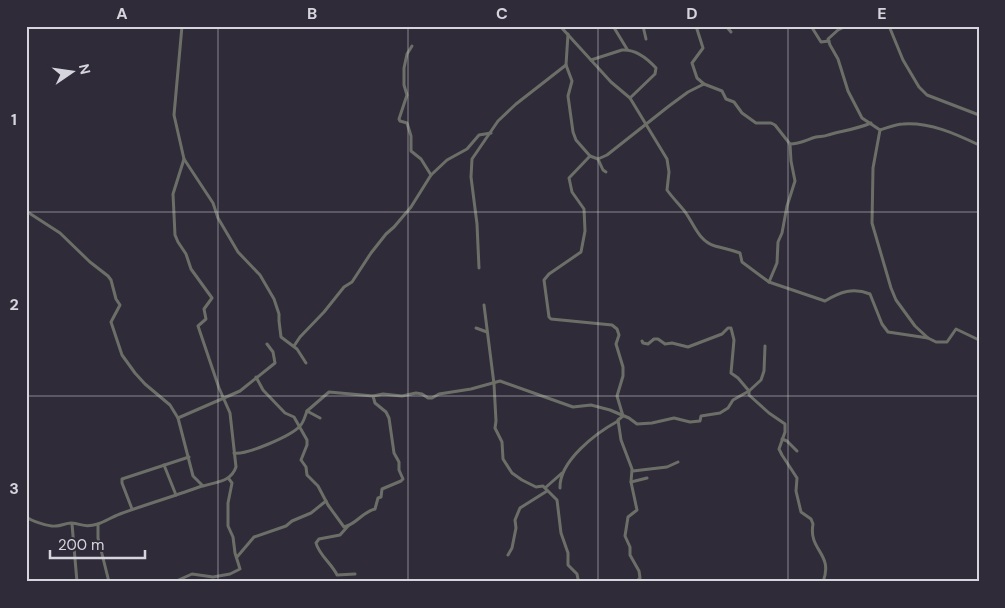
<svg xmlns="http://www.w3.org/2000/svg" width="1005" height="608" viewBox="0 0 1005 608" font-family="'DM Sans',sans-serif">
<rect width="100%" height="100%" fill="#2f2b38"/>
<g fill="none" stroke-linecap="round" stroke-linejoin="round">
<!-- street -->
<g stroke="#6c6f68" stroke-width="3">
<polyline points="182,26 174,115 184,159 213,203 218,218 238,252 260,275 274,299 279,314 279,321 281,337 297,349 306,363"/>
<path d="M 560,26 L 611,82 L 630,98 L 667,159 L 669,172 L 667,190 C 672,197 677,202 682,208 C 693,220 697,241 715,246 C 723,248 732,250 740,253 L 742,262 L 769,282 L 825,301 C 840,292 853,287 870,294 L 882,324 L 888,332 L 928,338"/>
<polyline points="613,26 627,49"/>
<polyline points="643,26 646,39"/>
<path d="M 696,26 L 703,48 L 692,63 L 697,78 L 704,84 L 722,91 L 726,99 L 734,102 L 742,113 L 756,123 L 771,123 L 775,125 L 790,144 C 800,144 808,139 816,137 C 820,136 824,137 828,135 C 842,131 857,129 871,123"/>
<polyline points="726,26 731,32"/>
<polyline points="811,26 821,42 829,41"/>
<path d="M 846,26 L 838,30 L 828,39 L 830,45 L 838,59 L 848,91 L 862,118 L 880,130 C 887,128 896,124 903,124 C 930,122 956,134 979,145"/>
<polyline points="889,26 903,60 919,87 927,95 979,115"/>
<polyline points="568,34 566,65 572,81 568,96 573,132 576,140 590,156 569,178 572,192 584,209 585,231 581,252 549,274 544,280 549,317 551,319 612,325 617,329 619,335 616,344 623,367 623,376 617,396 623,416 618,420 621,440 632,469 631,482 637,510 628,517 625,536 630,547 630,555 639,571 640,578 636,582"/>
<polyline points="412,46 407,54 404,68 404,85 407,95 399,119 400,121 407,123 411,136 411,151 421,159 431,175"/>
<path d="M 591,60 L 622,50 C 636,49 647,58 656,68 L 655,74 L 630,98"/>
<polyline points="880,130 873,168 872,223 891,288 896,300 915,326 928,338 936,342 947,342 956,329 979,340"/>
<polyline points="590,156 598,159 607,155 669,106 688,92 704,84"/>
<polyline points="598,159 603,170 606,172"/>
<path d="M 26,211 L 60,233 L 90,262 L 108,276 L 111,280 L 116,299 L 120,305 L 111,322 L 122,355 L 135,373 L 145,384 L 170,405 L 178,418 L 193,476 L 203,486 C 216,482 231,482 236,467 L 230,413 L 219,388 L 198,326 L 206,319 L 204,309 L 212,298 L 191,269 L 186,254 L 178,242 L 175,235 L 173,194 L 184,159"/>
<polyline points="479,268 477,224 471,177 472,159 498,121 516,104 566,65"/>
<polyline points="769,282 777,263 778,242 782,233 787,206 795,181 791,161 790,144"/>
<polyline points="484,305 494,384 496,421 495,428 502,442 503,459 512,473 522,480 536,487 543,486 545,488"/>
<polyline points="476,328 487,332"/>
<polyline points="294,346 300,337 324,312 344,287 352,282 371,253 386,234 394,227 411,207 431,175 447,160 467,149 479,135 491,133"/>
<path d="M 765,346 L 764,371 L 761,380 L 749,391 L 749,395 L 769,413 L 785,424 L 785,432 L 779,449 L 782,455 L 797,478 L 796,491 L 801,512 L 811,519 L 813,524 C 808,551 834,553 823,582"/>
<path d="M 256,377 L 263,390 L 285,413 L 294,417 L 307,440 L 307,445 L 301,460 L 306,467 L 307,475 L 318,486 L 328,505 L 344,527 C 357,524 362,512 375,509 L 378,498 L 381,497 L 382,489 L 401,481 L 403,479 L 399,470 L 399,462 L 394,453 L 389,418 L 386,412 L 375,403 L 373,396"/>
<polyline points="307,411 329,392 373,396 383,394 402,396 416,393 422,394 428,398 432,398 439,394 471,389 500,381 573,407 591,405 610,410 629,418 637,424 652,423 674,418 690,422 700,421 701,416 720,413 728,408 733,400 749,391 738,378 731,373 734,340 731,328 728,328 722,334 688,347 672,343 665,344 658,339 654,339 648,344 643,343 642,341"/>
<polyline points="178,418 240,391 275,363 273,352 267,344"/>
<polyline points="782,439 787,441 797,451"/>
<path d="M 234,453 C 247,455 291,436 300,426 C 304,422 305,416 307,411 L 320,418"/>
<polyline points="164,465 176,495"/>
<polyline points="633,471 667,467 678,462"/>
<polyline points="562,473 545,488 557,500 561,533 568,553 568,565 577,574 578,579 576,582"/>
<polyline points="631,482 647,478"/>
<path d="M 560,488 C 559,461 596,433 618,421"/>
<polyline points="132,509 122,483 122,479 189,457"/>
<path d="M 26,517 C 32,521 49,527 56,526 C 61,526 66,523 71,523 C 83,524 84,528 98,524"/>
<polyline points="72,524 77,582"/>
<path d="M 348,526 L 340,535 L 319,539 L 316,543 C 319,555 332,564 337,575 L 355,574"/>
<polyline points="508,555 512,548 516,528 515,520 520,508 547,491"/>
<polyline points="237,557 254,537 286,526 292,521 311,513 326,501"/>
<path d="M 109,582 L 98,538 L 98,524 C 106,521 112,517 120,514 C 147,504 175,496 202,486"/>
<polyline points="174,582 192,574 213,577 230,574 240,569 235,553 233,537 228,526 228,503 232,483 229,479"/>
</g>
</g>
<!-- grid -->
<path fill="none" stroke="#d6d4dc" stroke-width="1" stroke-opacity="0.55" d="M 218,26 L 218,582M 408,26 L 408,582M 598,26 L 598,582M 788,26 L 788,582M 26,212 L 979,212M 26,396 L 979,396"/>
<!-- border -->
<rect width="1005" height="608" fill="none" stroke="#2f2b38" stroke-width="55"/>
<!-- north arrow -->
<g transform="translate(72 72) rotate(77)" stroke="#2f2b38" stroke-width="4" paint-order="stroke">
<path d="M0-4L9 19L0 12L-9 19Z" fill="#d6d4dc"/>
<text y="-8" font-size="14" font-weight="bold" text-anchor="middle" fill="#d6d4dc">N</text>
</g>
<!-- scale -->
<path d="M50 550v8h95v-8" fill="none" stroke="#d6d4dc" stroke-width="2.5"/>
<text x="58" y="550" font-size="15" fill="#d6d4dc" stroke="#2f2b38" stroke-width="4" paint-order="stroke">200 m</text>
<rect x="28" y="28" width="950" height="552" fill="none" stroke="#d6d4dc" stroke-width="2"/>
<g font-size="16" text-anchor="middle" font-weight="bold" fill="#d6d4dc">
<text x="122" y="19">A</text>
<text x="312" y="19">B</text>
<text x="502" y="19">C</text>
<text x="692" y="19">D</text>
<text x="882" y="19">E</text>
<text x="14" y="125">1</text>
<text x="14" y="310">2</text>
<text x="14" y="494">3</text>
</g>
</svg>
